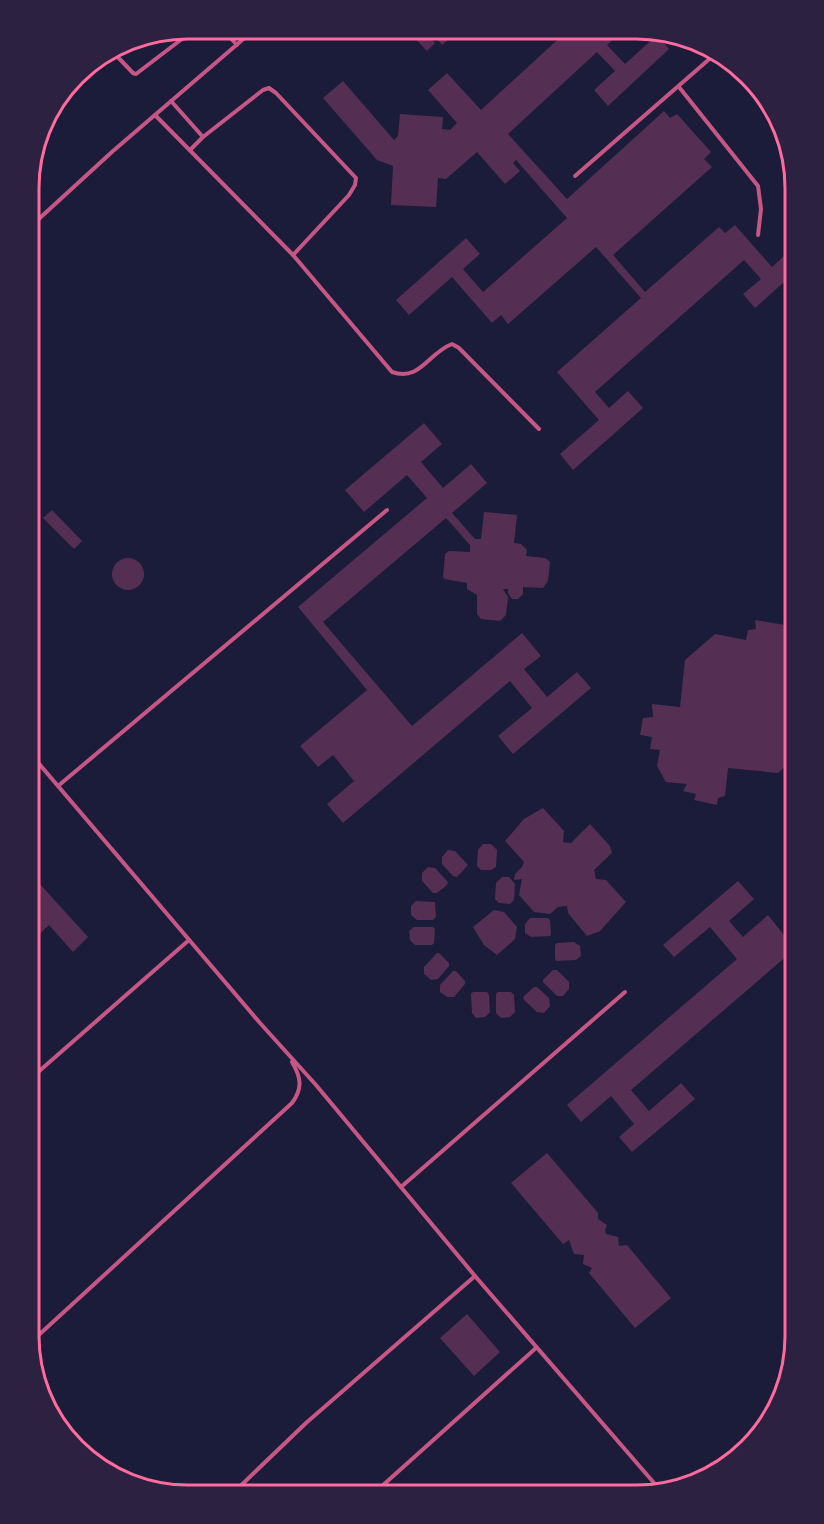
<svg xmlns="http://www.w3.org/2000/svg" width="824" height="1524" viewBox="0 0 824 1524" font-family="Lato,sans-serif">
<rect width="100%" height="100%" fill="#1b1b3a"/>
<!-- building -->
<g fill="#542f53">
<polygon points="407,30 423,30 435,43 427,51"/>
<polygon points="429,30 459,30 442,45"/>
<polygon points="567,31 622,31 607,45 625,64 657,35 669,49 608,106 594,90 615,71 597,52 508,134 567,199 664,111 670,118 677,114 711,152 704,159 712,167 613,255 645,292 719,227 725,233 735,225 772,267 795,246 795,272 755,308 743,294 761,279 744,260 595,392 609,408 628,391 643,408 573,470 560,454 599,420 557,372 641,298 596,247 508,324 501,315 492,323 452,277 409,315 396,300 466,238 480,254 463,269 483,292 567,218 516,160 513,163 520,171 505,184 477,152 446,179 438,178 436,207 391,205 393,166 377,160 323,98 343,81 394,140 398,136 400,114 443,117 442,129 450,130 457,123 428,90 447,73 481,110"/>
<polygon points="424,423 442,444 421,462 443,488 471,464 487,483 452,513 475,539 481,539 484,512 517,515 514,543 521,544 527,550 526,556 545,558 550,562 548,581 543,588 523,587 523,594 518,599 512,599 508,593 508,589 503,589 508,597 506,615 500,621 481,619 477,614 477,595 467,589 467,583 445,579 443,577 445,554 449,551 470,552 470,545 446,518 323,622 412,726 522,633 541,656 524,669 547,697 577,672 591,688 513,754 498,736 532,708 510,681 343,823 327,804 354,781 333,755 318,767 300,746 367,690 298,607 427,498 407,475 364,512 345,490"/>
<polygon points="52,510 82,541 74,549 43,518"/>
<circle cx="128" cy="574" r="16"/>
<polygon points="755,620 792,626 795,630 795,758 778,773 728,768 725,796 718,798 717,805 694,800 696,794 683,791 687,784 666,782 657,766 660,750 650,749 652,737 640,735 643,718 653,717 652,704 680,707 685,660 715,634 746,640 748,630 756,629"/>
<polygon points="543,808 564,831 563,842 571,843 590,824 610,846 612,853 594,870 596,879 606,880 626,902 600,931 587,936 568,913 567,906 558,907 550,914 534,912 519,895 522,879 514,880 515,874 522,867 524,862 505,841 524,819"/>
<polygon points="483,844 491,844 497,850 496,867 491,870 481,870 477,866 478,850"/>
<polygon points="448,850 455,851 468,865 457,877 453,876 442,864 442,857"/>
<polygon points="428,867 435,868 448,882 447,885 437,893 433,893 422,881 422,873"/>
<polygon points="502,877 509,877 515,884 514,900 510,904 499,903 495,899 496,883"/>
<polygon points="738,881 754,899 729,921 743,937 768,915 795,949 631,1090 649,1111 681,1083 695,1099 632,1152 619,1137 634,1124 611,1096 581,1122 567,1105 737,959 710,927 674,957 663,945"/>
<polygon points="38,882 88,937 73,952 49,925 29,944 29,887 31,889"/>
<polygon points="416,901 435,902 436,917 433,920 417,920 411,915 411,906"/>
<polygon points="494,910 504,912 517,927 515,939 497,955 484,945 473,927"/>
<polygon points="530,918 547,918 550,920 551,934 550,936 531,937 525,933 525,924"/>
<polygon points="414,927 433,927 435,929 434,943 432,945 415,945 410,940 409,931"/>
<polygon points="574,942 580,946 581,956 576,960 557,961 555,959 555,945 557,943"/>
<polygon points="437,953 439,953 449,963 449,966 438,979 431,980 424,974 424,967"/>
<polygon points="553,970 557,970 569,982 569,989 563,996 557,996 543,982 543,980"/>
<polygon points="453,971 456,971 465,981 465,984 454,997 447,997 440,992 440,985"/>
<polygon points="534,987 537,987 549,998 550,1006 544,1013 537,1012 523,999 524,996"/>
<polygon points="473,992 487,992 489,995 490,1012 485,1017 476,1018 472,1013 471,994"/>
<polygon points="498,992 511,992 514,995 515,1012 510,1017 501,1018 496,1013 496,994"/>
<polygon points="547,1153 598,1213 598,1219 607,1225 605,1230 606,1234 618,1237 619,1246 627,1245 671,1298 635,1328 589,1273 592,1268 583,1264 584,1255 574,1254 569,1240 563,1244 511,1183"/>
<polygon points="467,1314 500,1352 474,1376 440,1338"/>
</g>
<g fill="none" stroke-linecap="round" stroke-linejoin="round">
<!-- service -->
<g stroke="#c65784" stroke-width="4">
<polyline points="222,29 237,45"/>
<polyline points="111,50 133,73 136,74 195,29"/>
<polyline points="115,54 132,40"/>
<polyline points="734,64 743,71"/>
<polyline points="679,87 758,186 761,209 758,235"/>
<polyline points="171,101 203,137"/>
<path d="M 155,115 L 293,255 L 392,372 C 420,382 428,353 452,344 L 459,348 L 539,429"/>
<polyline points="190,150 203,137 263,90 269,88 276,93 356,178 355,185 349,195 293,255"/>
<polyline points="575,176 714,55"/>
<polyline points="30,227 113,151 255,29"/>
<polyline points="29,752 260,1023 316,1085 475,1276 661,1491"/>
<polyline points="58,786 387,510"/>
<polyline points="29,1080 189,940"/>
<polyline points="401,1187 625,992"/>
<path d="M 30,1343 L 292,1103 C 303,1088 301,1077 292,1062"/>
<polyline points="232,1494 306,1423 475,1276"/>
<polyline points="372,1495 536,1348"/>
</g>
</g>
<!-- crop -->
<path d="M0 0H824V1524H0ZM188 39H636A149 149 0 0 1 785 188V1336A149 149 0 0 1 636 1485H188A149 149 0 0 1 39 1336V188A149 149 0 0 1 188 39Z" fill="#2d2142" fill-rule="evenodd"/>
<path fill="none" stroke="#ff6b9d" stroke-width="3" d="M188 39H636A149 149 0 0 1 785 188V1336A149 149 0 0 1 636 1485H188A149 149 0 0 1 39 1336V188A149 149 0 0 1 188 39Z"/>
</svg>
